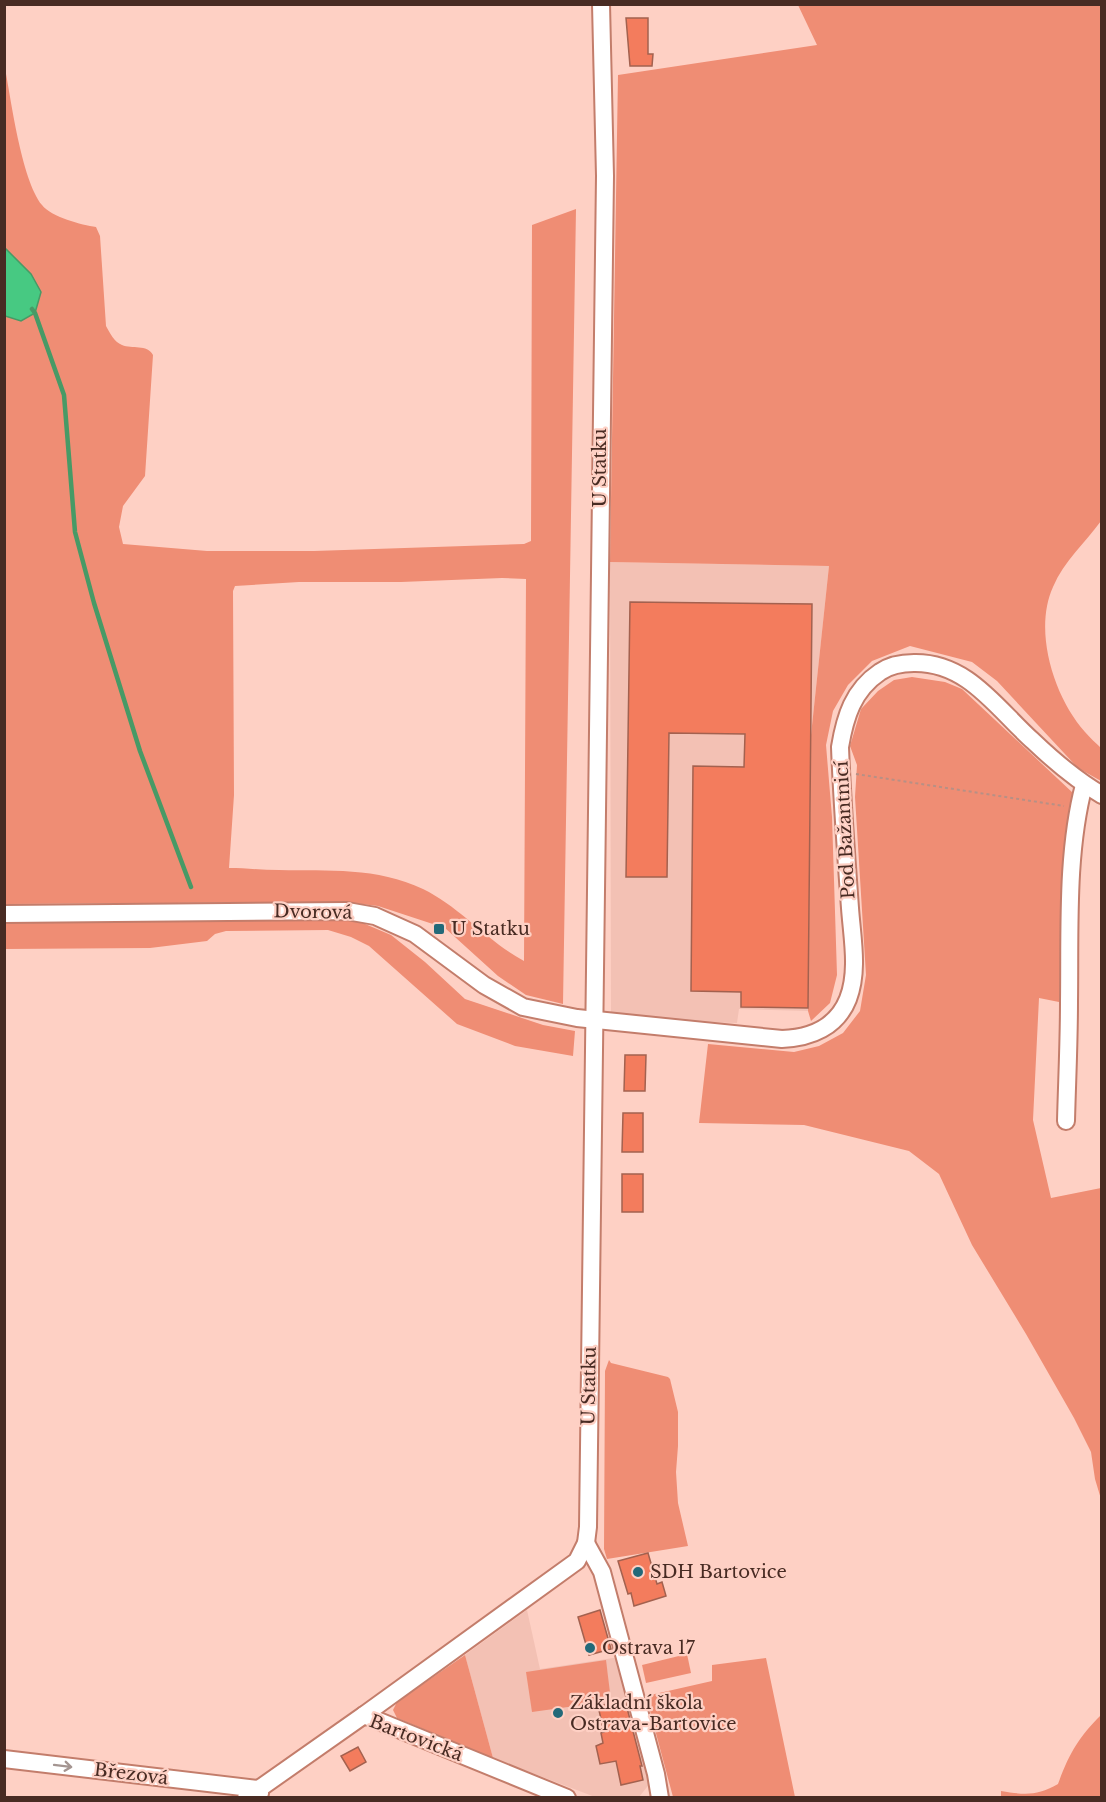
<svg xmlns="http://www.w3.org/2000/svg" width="1106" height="1802" viewBox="0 0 1106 1802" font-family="'Libre Baskerville',serif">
<rect width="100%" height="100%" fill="#fed0c4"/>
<!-- built -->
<g fill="#f3c1b4">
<polygon points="610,562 829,566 811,735 808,1011 739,1009 737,1023 611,1019"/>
<polygon points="527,1610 540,1669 620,1657 651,1782 639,1797 595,1797 493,1758 465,1655"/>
</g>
<!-- green -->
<g fill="#ef8d74" fill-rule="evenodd">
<path d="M 798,5 L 1101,5 L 1101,521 C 1085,543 1064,561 1053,587 C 1033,631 1054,697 1085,732 C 1090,738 1096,743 1101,748 L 1101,781 L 1078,768 L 997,681 L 972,662 L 910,646 L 872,661 L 848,685 L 833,711 L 826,745 L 832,817 L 837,975 L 830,1003 L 811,1021 L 808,1011 L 811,735 L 829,566 L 610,562 L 618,75 L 817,45 Z"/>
<path d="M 4,63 C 11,98 21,179 42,205 C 51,217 82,225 96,227 L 100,236 L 106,326 C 110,333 114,342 122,345 C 132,349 147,344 153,355 L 145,476 L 123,506 L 119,527 L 123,544 L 207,551 L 314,551 L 524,544 L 531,541 L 532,225 L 576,209 L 563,1004 L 526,995 L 498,976 L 445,928 L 378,906 L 345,902 L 5,904 ZM 502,578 L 526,579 L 524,961 C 487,941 460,907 423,889 C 377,867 328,871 279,870 C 262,870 245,868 229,868 L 234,795 L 233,591 L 235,586 L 299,582 L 401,582 Z"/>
<polygon points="912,677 945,682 962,689 1073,793 1071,801 1069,1004 1039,998 1033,1120 1051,1198 1101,1188 1101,1499 1095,1479 1091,1452 1074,1418 1026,1334 972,1245 939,1174 909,1151 804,1125 699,1123 708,1044 794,1052 819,1046 843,1033 860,1011 866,975 855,797 857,765 850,746 861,709 878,691 894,680"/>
<polygon points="329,916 358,921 391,935 425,962 465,999 543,1025 575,1031 573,1056 515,1046 457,1024 369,946 351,937 328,930 226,931 215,934 207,941 150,948 5,949 4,922"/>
<polygon points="609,1360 611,1363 668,1377 670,1379 678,1412 678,1446 676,1472 678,1503 688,1546 607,1559 604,1549 605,1371"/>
<polygon points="687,1654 691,1673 646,1683 642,1665"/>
<polygon points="465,1655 493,1758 397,1718 393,1710 397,1702"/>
<polygon points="766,1658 795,1797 673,1797 646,1696 712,1681 712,1665"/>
<polygon points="606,1660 611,1701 532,1712 526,1672"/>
<path d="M 1101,1715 L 1101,1797 L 1001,1797 L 1001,1791 C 1025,1795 1037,1796 1058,1784 C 1069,1754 1078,1738 1101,1715 Z"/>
</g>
<!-- water -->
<polygon fill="#47c982" stroke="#479a66" stroke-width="1.5" points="5,248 31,274 41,292 35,313 21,321 5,316"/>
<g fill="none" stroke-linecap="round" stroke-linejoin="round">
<!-- stream -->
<polyline stroke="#479a66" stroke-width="4.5" points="32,309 35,313 64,395 75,532 94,603 140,751 191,887"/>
</g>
<!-- building -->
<g fill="#f37c5d" stroke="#a3614f" stroke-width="1.5">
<polygon points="626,18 648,18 648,54 653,54 652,66 630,66"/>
<polygon points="630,602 812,604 808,1008 741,1007 741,992 691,991 693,766 744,767 745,734 669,733 667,877 626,877"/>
<polygon points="625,1055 646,1055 645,1091 624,1091"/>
<polygon points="623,1113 643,1113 643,1152 622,1152"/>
<rect x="622" y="1174" width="21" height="38"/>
<polygon points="648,1553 657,1584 662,1582 666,1596 634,1606 631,1593 628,1594 618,1561"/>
<polygon points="600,1610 611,1649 589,1655 578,1617"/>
<polygon points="625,1700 642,1766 640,1766 643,1780 621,1785 616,1761 600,1764 596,1746 603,1743 601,1733 604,1732 598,1706"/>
<polygon points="358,1747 366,1762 350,1771 341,1756"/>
</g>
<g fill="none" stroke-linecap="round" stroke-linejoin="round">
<!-- minor casing -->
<g stroke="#c37d6b" stroke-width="20">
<g id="minor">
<path d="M 4,914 L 347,911 L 375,916 L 415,934 L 484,985 L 523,1007 L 577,1018 L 782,1039 C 811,1038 837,1027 848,999 C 859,971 852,937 850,908 C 846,854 842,800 840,747 C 845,717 853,690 880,672 C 890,665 902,663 914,663 C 968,662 997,709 1033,741 C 1054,761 1076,780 1102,795"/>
<path d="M 1066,1121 C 1067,1081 1069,1042 1069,1002 C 1070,932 1066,853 1084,785"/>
<polyline points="586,1543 602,1572 656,1774 660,1798"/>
<polyline points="364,1715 577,1561 586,1543 588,1527 605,176 601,4"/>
<polyline points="4,1759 258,1789 260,1793"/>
<polyline points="246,1798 364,1715 567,1798"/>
</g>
</g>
<!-- path -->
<polyline stroke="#b79085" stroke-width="2" stroke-dasharray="3 3" stroke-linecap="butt" points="856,774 1064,806"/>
<!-- minor -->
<use href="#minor" stroke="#fff" stroke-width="16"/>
</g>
<!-- one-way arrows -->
<defs><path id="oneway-shaft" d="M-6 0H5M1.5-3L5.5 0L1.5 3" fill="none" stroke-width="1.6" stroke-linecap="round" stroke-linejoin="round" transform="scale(1.5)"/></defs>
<use stroke="#a49591" href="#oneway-shaft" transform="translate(63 1766) rotate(7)"/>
<!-- markers -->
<g fill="#236979" stroke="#fed0c4" stroke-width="2">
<rect x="433" y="923" width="12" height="12" rx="3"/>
<circle cx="638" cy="1572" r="6"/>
<circle cx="590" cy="1648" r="6"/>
<circle cx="558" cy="1713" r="6"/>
</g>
<g text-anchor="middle" stroke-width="4.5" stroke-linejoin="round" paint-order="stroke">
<!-- street labels -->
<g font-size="18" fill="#482b23" stroke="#fed0c4">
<text transform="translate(600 468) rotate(-90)" y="6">U Statku</text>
<text transform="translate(845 830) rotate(-93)" y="6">Pod Bažantnicí</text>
<text transform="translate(313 912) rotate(1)" y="6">Dvorová</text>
<text transform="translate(589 1386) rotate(-89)" y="6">U Statku</text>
<text transform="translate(416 1738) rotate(21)" y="6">Bartovická</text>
<text transform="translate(131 1774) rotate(7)" y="6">Březová</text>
</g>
<!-- poi labels -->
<g font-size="18" fill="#482b23" stroke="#fed0c4" text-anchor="start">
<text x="451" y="935">U Statku</text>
<text x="650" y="1578">SDH Bartovice</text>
<text x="602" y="1654">Ostrava 17</text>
<text x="570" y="1709">Základní škola<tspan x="570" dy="21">Ostrava-Bartovice</tspan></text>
</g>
</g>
<!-- border -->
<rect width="1106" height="1802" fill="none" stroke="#482b23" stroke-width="12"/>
</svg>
